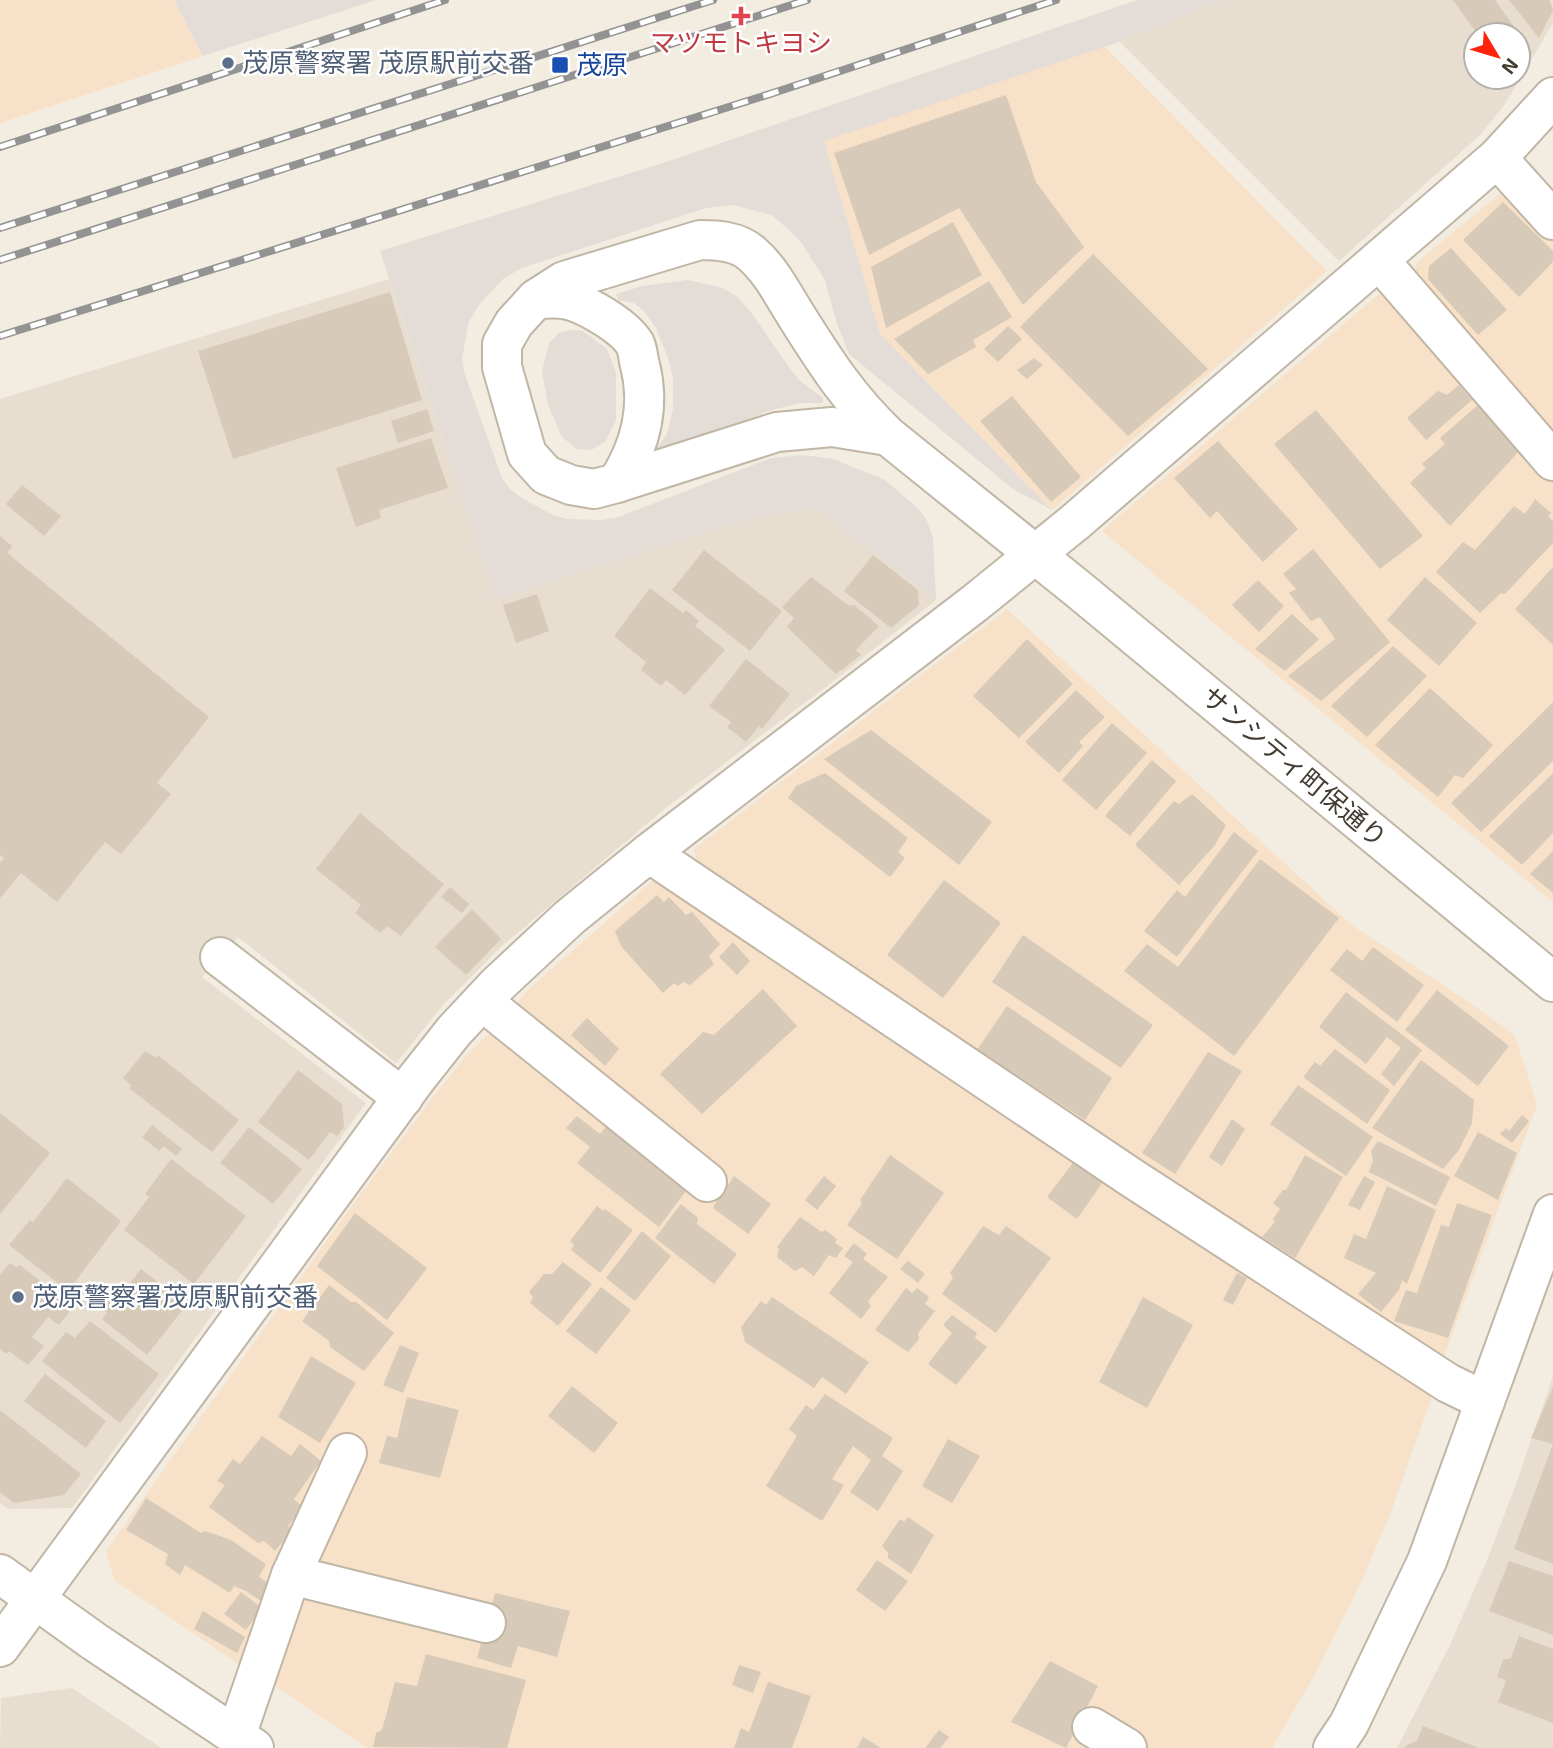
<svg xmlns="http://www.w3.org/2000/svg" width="1553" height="1748" viewBox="0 0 1553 1748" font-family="'Exo 2','Noto Sans JP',sans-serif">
<rect width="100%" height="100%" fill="#f2ece1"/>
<!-- residential -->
<g fill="#e7decf" fill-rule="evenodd">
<path d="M 1225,0 L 1553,0 L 1553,23 L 1505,104 L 1481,134 L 1339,261 L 1118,40 ZM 1476,35 L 1518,35 L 1518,77 L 1476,77 Z"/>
<polygon points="389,279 495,599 756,517 815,509 936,600 831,683 668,806 501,947 443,1005 396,1063 238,937 202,977 366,1103 72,1508 8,1509 0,1503 0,399"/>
<polygon points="1553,1376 1553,1748 1397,1748 1450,1645 1487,1560 1515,1487"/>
<polygon points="71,1688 72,1688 161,1748 0,1748 1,1698"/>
</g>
<!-- commercial -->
<g fill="#f7e1c9">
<polygon points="0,0 174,0 203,56 0,123"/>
<polygon points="1105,47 1327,271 1052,510 880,334 824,141"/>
<polygon points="1508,187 1553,237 1553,442 1415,282 1416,263"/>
<polygon points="1379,294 1396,296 1553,480 1553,902 1102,531"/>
<polygon points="1007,609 1353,926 1472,1004 1515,1036 1537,1105 1441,1364 700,872 694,849"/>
<polygon points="651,882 680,885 1435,1388 1389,1517 1355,1595 1316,1672 1272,1748 367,1748 268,1681 306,1573 245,1668 114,1580 106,1551 113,1541 340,1222 433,1097 467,1055 509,1013 528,990"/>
</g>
<!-- industrial -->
<g fill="#e4ddd7">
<polygon points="174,0 376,0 203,56"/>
<polygon points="1137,0 1225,0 1105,47 824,141 880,334 1052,510 1013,489 849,354 836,321 825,280 801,242 791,232 772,215 733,205 706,208 522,268 504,278 478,306 468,324 462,359 464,372 502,478 510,489 522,498 551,514 566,519 600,520 616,518 771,458 803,455 833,459 885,480 918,508 927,521 933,538 936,600 815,509 756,517 495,599 380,251 666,162"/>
<polygon points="688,280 723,288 736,296 750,311 791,370 799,380 823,398 823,403 800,403 772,410 683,442 657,448 667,434 673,409 673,379 668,358 656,328 645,312 634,303 618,300 616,294 642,286"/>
<polygon points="570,330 583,331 607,349 616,373 616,420 605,442 591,450 577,449 562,437 548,405 542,372 549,343 559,333"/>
</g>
<!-- building -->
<g fill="#d8cab9">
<polygon points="1453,0 1495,0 1532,52 1518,63 1518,35 1478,35"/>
<polygon points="1509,0 1549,0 1553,10 1539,38"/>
<polygon points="1006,95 1036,182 1084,247 1023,305 959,208 869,255 834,153"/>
<polygon points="1503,202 1553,251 1553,262 1519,297 1463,240"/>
<polygon points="953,222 982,275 886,328 871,267"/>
<polygon points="1451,248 1507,310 1478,335 1428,279 1429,266"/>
<polygon points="1093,254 1208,369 1128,436 1020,327"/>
<polygon points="989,281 1012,317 973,340 976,347 928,374 894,339"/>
<polygon points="390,292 422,400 233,459 198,351"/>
<polygon points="1008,326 1022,339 998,362 984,349"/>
<polygon points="1034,358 1043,365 1027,379 1017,370"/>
<polygon points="1459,385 1472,400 1426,440 1407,418 1438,391 1447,395"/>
<polygon points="1012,396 1081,477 1051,502 980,421"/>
<polygon points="1480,403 1522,448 1450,526 1410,483 1426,468 1422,464 1445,444 1440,438"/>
<polygon points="427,409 434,431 398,443 391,421"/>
<polygon points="1316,410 1423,536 1380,569 1274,444"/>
<polygon points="431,438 448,488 379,510 381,518 356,527 336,468"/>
<polygon points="1218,441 1298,529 1263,562 1217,511 1210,518 1174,478"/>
<polygon points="22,485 61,516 44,536 6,504"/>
<polygon points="1535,499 1551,513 1548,516 1553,521 1553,543 1505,594 1501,593 1480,613 1436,572 1463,542 1475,550 1514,506 1525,514"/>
<polygon points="0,536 12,546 7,553 209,717 157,783 171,794 121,854 105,842 57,902 21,873 0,898 0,863 4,858 0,855"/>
<polygon points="1313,549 1390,642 1321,701 1288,676 1335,639 1320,617 1311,621 1289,593 1296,589 1283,574"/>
<polygon points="704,550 782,611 750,651 672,590"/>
<polygon points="873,555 918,590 919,605 891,628 844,591"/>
<polygon points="1553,567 1553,645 1515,609"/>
<polygon points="811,577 848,605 854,605 879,626 856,650 861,655 836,674 787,627 794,618 782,607"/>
<polygon points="1425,577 1477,623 1439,666 1387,620"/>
<polygon points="1258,580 1284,606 1259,632 1232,605"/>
<polygon points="650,588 683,613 686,610 699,621 695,626 725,650 685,695 666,680 661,686 641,670 646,662 614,636"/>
<polygon points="537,594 549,631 516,643 503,605"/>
<polygon points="1292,614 1319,639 1285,671 1255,649"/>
<polygon points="1027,639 1073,684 1019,738 973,696"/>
<polygon points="1393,646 1427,676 1367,737 1331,706"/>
<polygon points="746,659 790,694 762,729 759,726 746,742 727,727 731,722 709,706"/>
<polygon points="1430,688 1493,745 1463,778 1455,775 1438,797 1375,745"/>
<polygon points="1076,690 1105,717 1079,742 1083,746 1059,773 1025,742"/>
<polygon points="1553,702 1553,761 1481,832 1451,803"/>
<polygon points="1112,723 1147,753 1096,810 1062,780"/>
<polygon points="871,730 992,822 959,865 824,759"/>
<polygon points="1152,760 1176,781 1130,836 1105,816"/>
<polygon points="825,773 908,838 898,852 905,858 890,877 788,798 796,786"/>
<polygon points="1553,773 1553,833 1522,865 1489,836"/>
<polygon points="1192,794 1226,825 1215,845 1179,885 1135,845 1174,801 1179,804"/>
<polygon points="360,813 444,884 401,936 387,926 380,933 355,913 361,905 316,869"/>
<polygon points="1234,832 1258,851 1177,957 1144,931 1177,890 1185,897"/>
<polygon points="1553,851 1553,893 1530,874"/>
<polygon points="1260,859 1339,918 1234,1056 1124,971 1147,944 1178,967"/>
<polygon points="944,880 1001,923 943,998 887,955"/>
<polygon points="450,887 469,904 462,913 441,897"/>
<polygon points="657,895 664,902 669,897 686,915 692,912 720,944 709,956 714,964 690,985 684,982 678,986 674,983 663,993 621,946 615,931"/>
<polygon points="472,909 501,939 466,975 435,947"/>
<polygon points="1023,935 1153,1025 1121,1068 992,982"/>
<polygon points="733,942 750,961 737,975 719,957"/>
<polygon points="1373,947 1424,985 1397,1022 1330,970 1347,949 1362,961"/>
<polygon points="763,989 797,1026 702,1114 660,1074 703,1032 714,1035"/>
<polygon points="1437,990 1509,1046 1478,1086 1405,1030"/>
<polygon points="1346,992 1422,1050 1394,1086 1381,1074 1401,1048 1387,1037 1366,1064 1319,1027"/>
<polygon points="1007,1006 1112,1078 1085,1120 977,1050"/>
<polygon points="587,1018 619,1049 605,1066 571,1035"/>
<polygon points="1335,1049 1390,1090 1367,1124 1303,1077 1315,1062 1320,1066"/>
<polygon points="145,1051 156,1058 158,1055 239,1120 212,1152 130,1089 131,1085 123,1078"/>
<polygon points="1208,1052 1242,1071 1175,1174 1142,1153"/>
<polygon points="1421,1060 1474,1100 1472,1123 1459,1150 1443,1169 1372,1128"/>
<polygon points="298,1070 342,1104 344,1127 337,1136 330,1132 309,1160 258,1122"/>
<polygon points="1298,1085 1373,1137 1346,1176 1270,1124"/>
<polygon points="0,1113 50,1153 0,1214"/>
<polygon points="1522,1115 1529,1121 1512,1143 1500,1134 1506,1128 1509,1131"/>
<polygon points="577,1116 600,1134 611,1121 692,1183 659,1227 577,1163 590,1147 566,1128"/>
<polygon points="1232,1119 1245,1129 1222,1166 1209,1157"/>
<polygon points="152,1125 182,1149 176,1156 164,1146 159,1151 142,1137"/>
<polygon points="249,1127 302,1169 273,1204 220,1163"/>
<polygon points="1478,1132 1517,1153 1498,1200 1454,1176"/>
<polygon points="1378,1141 1450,1177 1436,1206 1369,1172 1373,1160 1371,1151"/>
<polygon points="890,1155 944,1193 897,1259 847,1225 862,1203 860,1200"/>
<polygon points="1305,1155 1343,1177 1295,1258 1262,1237 1275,1222 1273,1219 1280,1209 1273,1203 1283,1190 1286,1190"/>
<polygon points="171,1159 246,1216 194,1284 124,1230 149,1197 145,1194"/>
<polygon points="1075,1160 1103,1182 1077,1219 1047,1197"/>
<polygon points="734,1176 771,1204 748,1234 713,1208 718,1198 713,1194 723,1181 728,1185"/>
<polygon points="824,1176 836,1186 817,1210 805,1200"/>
<polygon points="1364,1176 1375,1182 1360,1210 1348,1205"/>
<polygon points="67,1178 121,1221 68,1291 9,1245 30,1220 33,1222"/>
<polygon points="1387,1186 1436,1210 1407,1284 1402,1280 1399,1290 1381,1312 1358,1294 1376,1273 1344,1258 1354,1234 1366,1239"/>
<polygon points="1457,1203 1492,1215 1448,1338 1394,1321 1406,1290 1417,1293 1441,1225 1449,1227"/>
<polygon points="681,1204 698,1218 697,1224 737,1254 714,1284 655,1238"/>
<polygon points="597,1206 603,1211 605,1209 633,1230 600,1273 571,1250 574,1245 570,1241"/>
<polygon points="355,1213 427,1268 387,1320 317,1266"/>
<polygon points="800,1217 822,1232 825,1230 837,1239 835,1243 843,1248 836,1258 829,1255 814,1276 802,1267 795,1271 777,1257 779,1249 777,1247"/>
<polygon points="983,1226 999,1235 1006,1226 1051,1258 996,1333 942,1294 953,1278 950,1273"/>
<polygon points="642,1231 671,1256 635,1301 606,1278"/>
<polygon points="854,1243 867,1254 863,1259 888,1277 868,1301 871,1306 861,1319 829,1293 853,1262 844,1256"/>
<polygon points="908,1261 925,1274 918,1283 900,1269"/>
<polygon points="563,1262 592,1284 558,1326 530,1303 533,1298 529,1292 544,1274 552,1274"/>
<polygon points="10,1263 16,1267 20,1265 73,1307 59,1325 48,1317 32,1337 44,1346 28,1365 9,1351 6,1354 0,1349 0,1275"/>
<polygon points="141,1269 187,1304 147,1355 102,1319 107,1313 102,1308 122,1284 127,1287"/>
<polygon points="1237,1273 1247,1278 1233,1305 1223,1300"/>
<polygon points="329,1285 351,1302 356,1302 394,1333 364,1371 330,1347 329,1341 302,1321"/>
<polygon points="601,1287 631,1310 596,1354 566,1331"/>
<polygon points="906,1288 912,1293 917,1288 929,1297 925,1304 935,1311 918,1333 919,1339 908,1352 875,1330"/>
<polygon points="772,1297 869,1362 846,1394 822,1377 814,1388 745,1342 741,1327 761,1301 766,1305"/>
<polygon points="1143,1297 1193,1325 1147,1408 1099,1382"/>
<polygon points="952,1315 977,1333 975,1338 987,1347 956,1385 928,1364 952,1333 943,1325"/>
<polygon points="90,1321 159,1374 120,1423 42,1361 66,1332 75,1338"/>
<polygon points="400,1345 419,1353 403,1393 383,1385"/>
<polygon points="311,1356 356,1383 320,1443 278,1417"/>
<polygon points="45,1374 106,1421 86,1448 24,1401"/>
<polygon points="572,1386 618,1423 594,1453 548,1416"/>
<polygon points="1553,1387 1553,1444 1531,1438"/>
<polygon points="825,1394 893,1438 882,1456 903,1471 878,1511 850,1492 871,1460 853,1446 832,1479 844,1485 822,1521 766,1486 797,1436 789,1429 806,1405 813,1410"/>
<polygon points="407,1397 459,1410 440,1478 379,1463 387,1436 397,1438"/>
<polygon points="0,1410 81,1474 64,1495 14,1503 0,1492"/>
<polygon points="262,1436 291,1456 300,1444 321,1461 294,1499 303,1507 288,1526 293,1530 275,1551 264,1541 258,1543 209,1507 225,1485 217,1481 233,1459 240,1464"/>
<polygon points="948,1439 980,1456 952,1503 922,1486"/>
<polygon points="1553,1444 1553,1564 1514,1549"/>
<polygon points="146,1498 201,1533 205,1531 231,1540 266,1564 259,1577 270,1584 261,1601 246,1591 234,1586 230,1593 185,1565 180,1575 165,1564 168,1554 126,1530"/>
<polygon points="908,1517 934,1535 911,1574 888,1558 888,1553 882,1546 900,1519 904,1522"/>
<polygon points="877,1560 908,1581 885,1611 856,1590"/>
<polygon points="1509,1561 1553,1576 1553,1635 1489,1611"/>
<polygon points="241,1592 262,1608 246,1630 224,1614"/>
<polygon points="495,1593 570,1611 557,1657 518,1646 511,1668 477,1658"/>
<polygon points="203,1611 245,1637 237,1653 194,1629"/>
<polygon points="1519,1636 1553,1649 1553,1723 1498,1702 1506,1680 1497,1677 1503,1660 1511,1658"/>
<polygon points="426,1654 526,1680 507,1748 373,1747 376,1733 382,1730 395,1682 417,1686"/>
<polygon points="1050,1661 1098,1686 1066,1748 1011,1722"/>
<polygon points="739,1665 761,1672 753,1693 732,1685"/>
<polygon points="768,1682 811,1696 792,1748 734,1748 741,1728 749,1732"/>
<polygon points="1423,1726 1479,1748 1405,1748 1407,1745 1417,1741"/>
<polygon points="939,1730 949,1737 940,1748 925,1748"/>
<polygon points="863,1737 881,1748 857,1748"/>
</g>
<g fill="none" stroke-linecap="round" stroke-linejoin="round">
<!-- minor casing -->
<g stroke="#c1b6a6" stroke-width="42">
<g id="minor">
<polyline points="1497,158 1553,220"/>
<polyline points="1379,260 1553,461"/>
<path d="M 536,299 C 544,299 554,298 563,299 C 584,302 624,326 635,344 C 638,350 638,359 640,365 C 651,408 640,447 617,483"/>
<path d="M 888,436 L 832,427 L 777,432 L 617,483 L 594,489 L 571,485 L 546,475 L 527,454 L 502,367 L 502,344 L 514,323 L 536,299 L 564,281 L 700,240 C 717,240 737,241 751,253 C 771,270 783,295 797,317 C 826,363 849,399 888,436 L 1078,589 L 1553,982"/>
<polyline points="649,853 1132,1178 1448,1383 1485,1401"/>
<polyline points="220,957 403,1098"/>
<polyline points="482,1001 707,1182"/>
<polyline points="0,1574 95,1642 254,1748"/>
<polyline points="291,1575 486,1623"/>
<polyline points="0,1647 416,1079 454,1031 497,985 570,917 649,853 975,603 1074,523 1497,158 1553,97"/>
<polyline points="1092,1727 1127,1748"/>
<polyline points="236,1736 291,1575 347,1453"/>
<polyline points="1333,1748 1349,1724 1427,1561 1553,1214"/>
</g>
</g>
<!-- minor -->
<use href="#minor" stroke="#fff" stroke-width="38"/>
<!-- rail casing -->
<g stroke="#939393" stroke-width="8">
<g id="rail">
<polyline points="0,147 445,0"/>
<polyline points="0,228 713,0"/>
<polyline points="0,260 807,0"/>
<polyline points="0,336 770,94 1056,0"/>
</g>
</g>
<!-- rail -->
<use href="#rail" stroke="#fff" stroke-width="5" stroke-dasharray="16" stroke-linecap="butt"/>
</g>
<!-- markers -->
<path fill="#e0444e" stroke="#fff" stroke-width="2.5" d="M737.5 5.5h7v7h7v7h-7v7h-7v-7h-7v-7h7z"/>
<g fill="#5c6f8a" stroke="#fff" stroke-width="2.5">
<circle cx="228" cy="63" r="7"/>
<circle cx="18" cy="1297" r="7"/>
</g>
<rect fill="#1a4fb4" stroke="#fff" stroke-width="2.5" x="551" y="56" width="18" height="18" rx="3.5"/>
<g text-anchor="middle" stroke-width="5" stroke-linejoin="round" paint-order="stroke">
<!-- health labels -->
<g font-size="26" fill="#be3a42" stroke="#fff">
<text x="741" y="52">マツモトキヨシ</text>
</g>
<!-- service labels -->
<g font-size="26" fill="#4e5e75" stroke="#fff" text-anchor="start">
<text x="242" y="72">茂原警察署 茂原駅前交番</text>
<text x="32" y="1306">茂原警察署茂原駅前交番</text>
</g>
<!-- transit labels -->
<g font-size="26" fill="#164399" stroke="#fff" text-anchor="start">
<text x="576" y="74">茂原</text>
</g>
<!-- street labels -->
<g font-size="26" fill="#443c32" stroke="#fff">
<text transform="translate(1294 767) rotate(40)" y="9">サンシティ町保通り</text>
</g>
</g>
<!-- north arrow -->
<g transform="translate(1497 56) rotate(128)"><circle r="33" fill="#ffffff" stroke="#b4b1ad" stroke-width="2"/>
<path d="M0-5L12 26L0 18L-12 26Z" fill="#ff230c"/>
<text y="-10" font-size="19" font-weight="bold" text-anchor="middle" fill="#443c32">N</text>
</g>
</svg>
